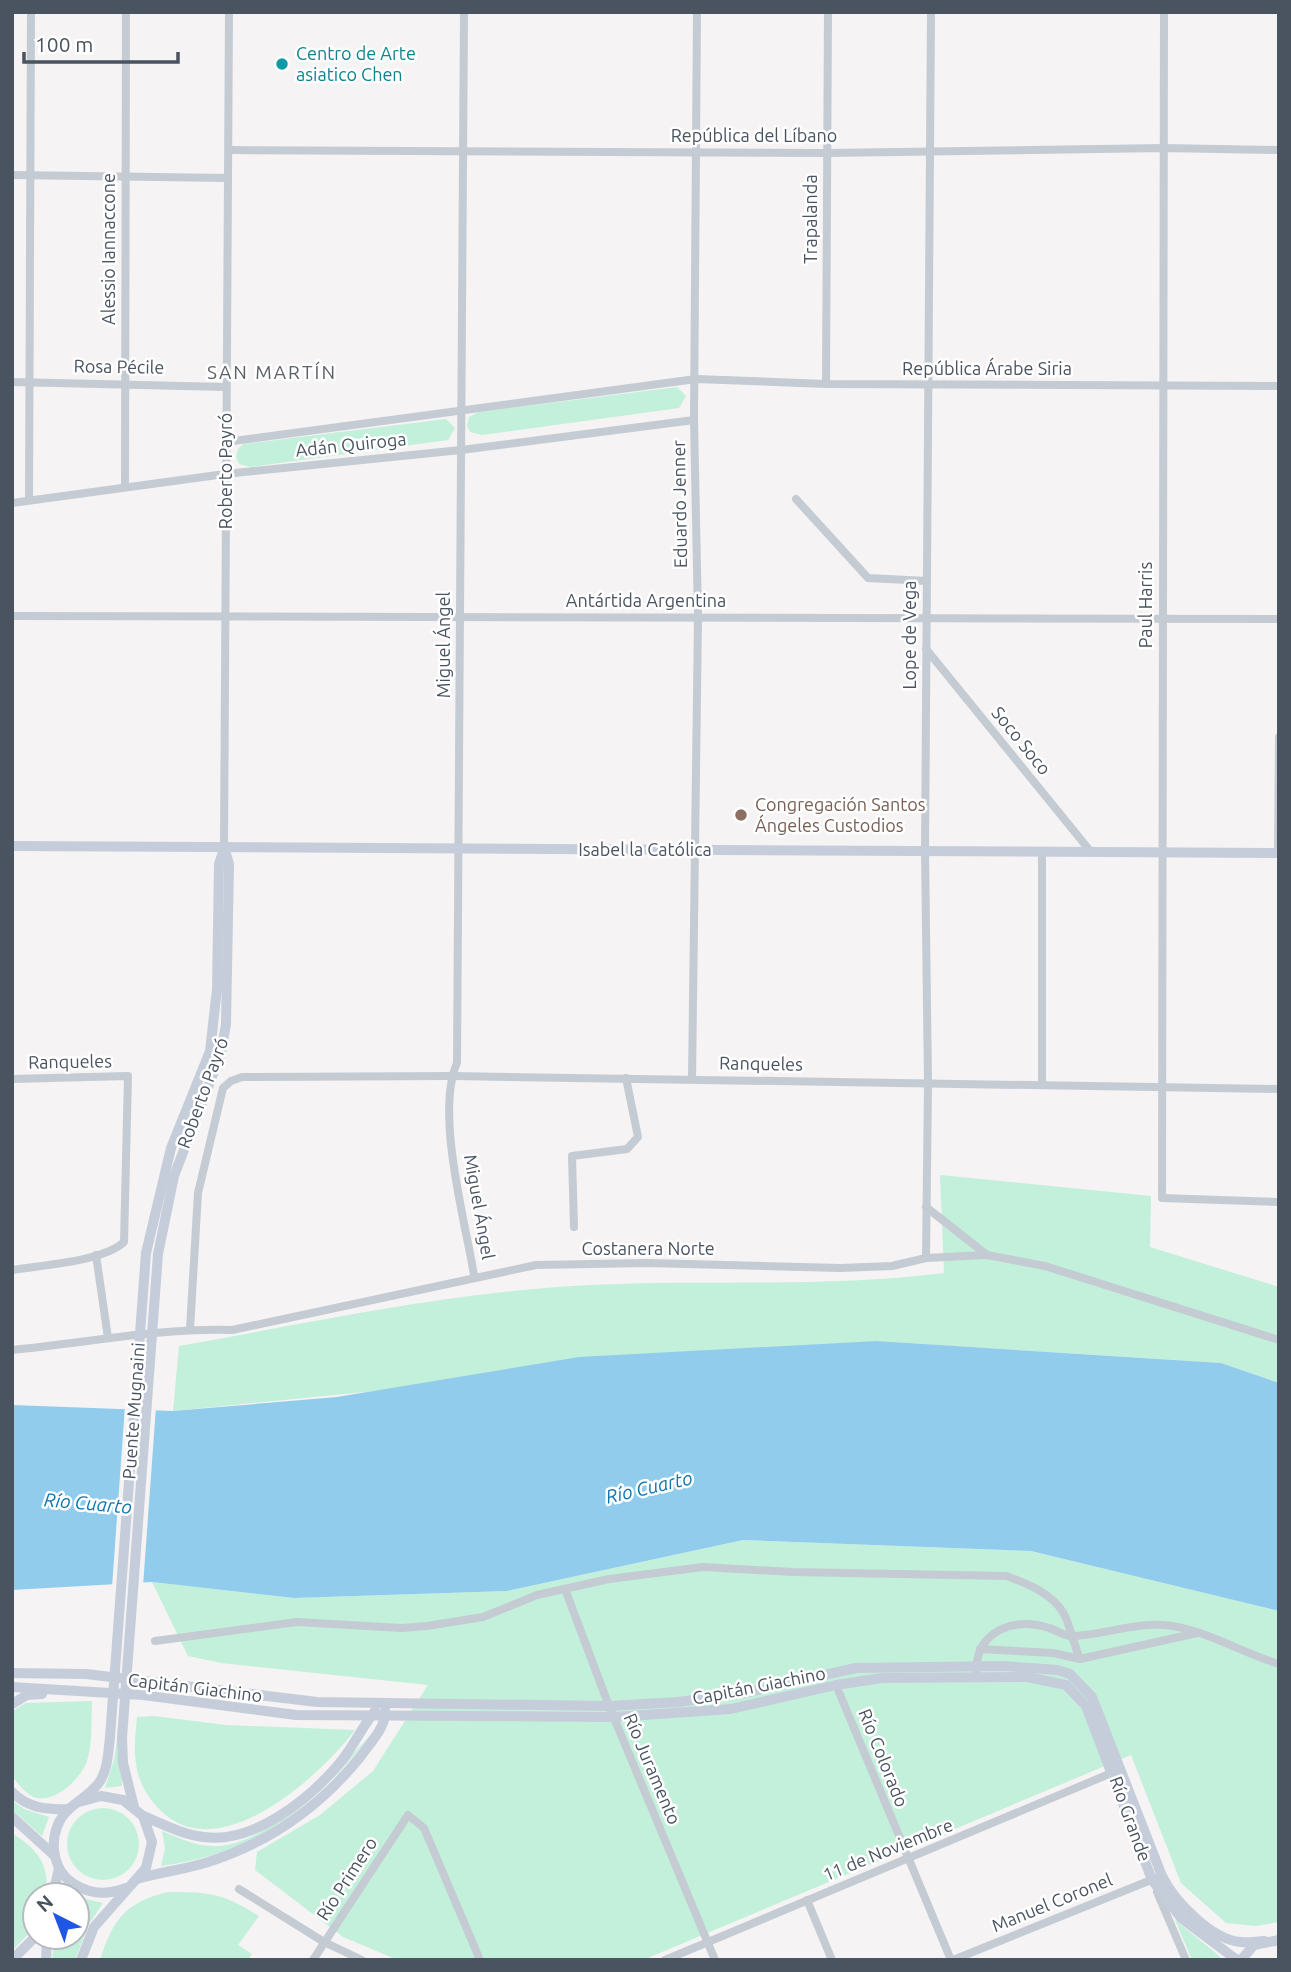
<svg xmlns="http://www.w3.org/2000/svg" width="1291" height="1972" viewBox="0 0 1291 1972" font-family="Ubuntu,sans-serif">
<rect width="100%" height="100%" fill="#f5f3f3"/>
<!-- green -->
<g fill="#c3f0db">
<polygon points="677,387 686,396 679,408 482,435 470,432 467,426 469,417 479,412"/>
<polygon points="446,419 455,428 448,440 251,467 239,464 236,457 238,449 243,444"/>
<path d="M 940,1175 L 1151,1196 L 1150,1247 L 1279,1287 L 1279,1383 L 1221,1363 L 877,1341 L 173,1411 L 179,1346 C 314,1322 451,1292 589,1285 C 707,1279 827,1288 944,1273 Z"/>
<polygon points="743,1540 1031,1551 1279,1611 1279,1922 1255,1926 1226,1923 1181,1883 1131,1755 643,1960 398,1960 343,1937 255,1870 257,1852 320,1815 373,1771 428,1685 221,1663 188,1656 152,1582 294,1598 507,1591"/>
<path d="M 92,1701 C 91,1719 93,1743 87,1761 C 81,1778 57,1802 37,1798 C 27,1796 19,1784 12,1777 L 14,1710 L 26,1703 Z"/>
<path d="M 154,1716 L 226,1725 L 355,1730 C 319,1777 219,1869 160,1810 C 132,1781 133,1755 137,1717 Z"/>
<polygon points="119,1725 122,1786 105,1788 114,1760"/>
<path d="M 373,1732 C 315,1807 257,1853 161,1866 L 165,1848 L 162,1831 C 179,1838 195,1846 214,1846 C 268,1847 339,1770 373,1732 Z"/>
<polygon points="12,1800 24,1809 49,1817 42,1836 12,1810"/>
<circle cx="103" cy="1844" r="36"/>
<path d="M 12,1833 C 37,1849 50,1864 46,1895 L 35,1895 L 35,1927 L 12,1951 Z"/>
<path d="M 168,1892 C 210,1892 222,1893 259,1916 L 238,1945 L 252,1954 L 248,1960 L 100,1960 C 113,1919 126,1902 168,1892 Z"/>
<polygon points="77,1897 103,1903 89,1924 75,1960 52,1960 54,1937 77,1937"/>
<polygon points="1175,1920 1217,1954 1222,1960 1192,1960"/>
</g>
<!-- water -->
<polygon fill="#91ccec" points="877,1341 1221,1363 1279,1383 1279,1611 1031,1551 743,1540 507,1591 294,1598 152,1582 12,1590 12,1405 173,1411 337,1397 579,1357"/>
<!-- pier -->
<polygon fill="#f5f3f3" points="125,1406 156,1407 143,1586 112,1587"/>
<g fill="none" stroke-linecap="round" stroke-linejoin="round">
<!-- street -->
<g stroke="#c4cbd3" stroke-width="8">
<path d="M 464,12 L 457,1063 C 435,1113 465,1220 474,1275"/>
<polyline points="1164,12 1162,1198 1279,1202"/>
<polyline points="229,150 827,153 1163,148 1279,150"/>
<polyline points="12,175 228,178"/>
<polyline points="12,382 226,387"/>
<polyline points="826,384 828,12"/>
<polyline points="226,442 696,379 826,384 1279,386"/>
<polyline points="125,486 126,12"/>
<polyline points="796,499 868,578 927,581"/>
<polyline points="29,500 31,12"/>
<polyline points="12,503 225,474 461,450 694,420"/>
<polyline points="12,616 1279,619"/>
<polyline points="926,649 1091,852"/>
<polyline points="224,847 229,12"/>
<polyline points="1042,852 1042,1083"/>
<polyline points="1278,853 1279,737"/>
<path d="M 12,1079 L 128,1076 L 124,1242 C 102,1262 42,1265 12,1270"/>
<polyline points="692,1079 698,617 694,420 697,12"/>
<polyline points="926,1207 987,1255"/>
<polyline points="574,1227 572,1156 627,1149 638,1137 626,1078"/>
<polyline points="96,1255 108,1338"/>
<polyline points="926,1258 928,1082 925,851 931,12"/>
<polyline points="190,1329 198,1193 223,1088 231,1081 242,1077 452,1076 1279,1089"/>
<path d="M 12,1350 C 86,1343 157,1328 232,1330 L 536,1265 L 647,1263 L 840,1268 L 892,1266 L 926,1258 L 987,1255 L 1045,1266 L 1279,1340"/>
<polyline points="565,1589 609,1706 715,1960"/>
<path d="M 155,1641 L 297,1622 L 402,1628 L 427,1626 L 483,1617 L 537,1595 L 609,1579 L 703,1567 L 793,1572 L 1006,1576 C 1027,1583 1055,1595 1065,1616 C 1071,1629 1074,1645 1080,1659"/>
<polyline points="980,1649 1053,1653 1080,1659 1197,1633"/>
<path d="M 976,1671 C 977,1630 1014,1617 1049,1628 C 1057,1630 1065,1637 1073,1636 C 1103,1635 1133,1623 1163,1625 C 1200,1627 1242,1653 1279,1664"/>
<polyline points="836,1685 951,1960"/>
<polyline points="239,1889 324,1942 362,1960"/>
<polyline points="1157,1892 1186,1960"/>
<polyline points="807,1900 832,1960"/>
<polyline points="313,1960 408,1815 424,1828 480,1960"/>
<polyline points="665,1960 1114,1772"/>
<polyline points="953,1960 1156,1878"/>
</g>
<!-- secondary -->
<g stroke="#c6cdda" stroke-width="10">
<polyline points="12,846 1279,853"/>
<polyline points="146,1253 171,1148 210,1051 217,989 219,864 224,849"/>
<polyline points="158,1254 174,1176 221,1053 226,1024 229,864 224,847"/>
<path d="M 12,1673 L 86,1674 L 317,1702 L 609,1706 L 678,1702 L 744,1693 L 856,1668 L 1004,1666 L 1058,1670 L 1070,1674 L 1092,1697 L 1162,1876 C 1174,1901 1212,1940 1241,1942 C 1249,1943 1257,1941 1264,1941"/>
<polyline points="12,1687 143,1695 296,1715 614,1717 731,1709 836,1685 882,1678 1027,1677 1066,1685 1086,1706 1152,1880 1181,1918 1237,1960"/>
<polyline points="12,1704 27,1695 42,1694"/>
<path d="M 110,1737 C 108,1753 108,1771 98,1784 C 90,1794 78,1801 69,1809 C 47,1829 49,1868 74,1884 C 91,1895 108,1895 126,1888"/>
<polyline points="122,1738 123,1763 134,1807"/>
<path d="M 12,1792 C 28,1808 46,1810 69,1809"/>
<polyline points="79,1802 101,1796 123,1800 143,1816 152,1842 146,1868 94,1927 81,1960"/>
<path d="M 143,1816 C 163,1824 183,1835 204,1837 C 253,1844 308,1800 338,1765 C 353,1748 361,1728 375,1711"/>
<polyline points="12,1817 55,1856"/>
<path d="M 137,1879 C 160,1872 182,1870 205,1863 C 267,1844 320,1807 361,1756 C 370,1743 387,1726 385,1710"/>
<polyline points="53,1895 59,1868"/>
<polyline points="12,1960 35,1937"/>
<polyline points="46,1960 47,1937"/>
<polyline points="1241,1960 1254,1945 1279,1940"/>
</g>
<!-- secondary-bridge -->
<g stroke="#c6cdda" stroke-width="10">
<polyline points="110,1737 146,1253"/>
<polyline points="122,1738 158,1254"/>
</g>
</g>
<!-- markers -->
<circle fill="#0f9aa8" stroke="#fff" stroke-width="2.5" cx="282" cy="64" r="7"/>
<circle fill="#8d6e63" stroke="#fff" stroke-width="2.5" cx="741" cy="815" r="7"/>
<g text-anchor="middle" stroke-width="5" stroke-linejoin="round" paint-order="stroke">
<!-- culture labels -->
<g font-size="18" fill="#0d838f" stroke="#fff" text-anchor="start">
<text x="296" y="60">Centro de Arte<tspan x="296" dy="21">asiatico Chen</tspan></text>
</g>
<!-- street labels -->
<g font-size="18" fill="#4a5360" stroke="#fff">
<text x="754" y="142">República del Líbano</text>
<text transform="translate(811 219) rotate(-90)" y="6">Trapalanda</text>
<text transform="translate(109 249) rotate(-90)" y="6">Alessio Iannaccone</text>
<text transform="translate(119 367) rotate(1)" y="6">Rosa Pécile</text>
<text x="987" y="375">República Árabe Siria</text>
<text transform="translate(351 445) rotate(-6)" y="6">Adán Quiroga</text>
<text transform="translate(226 471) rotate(-90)" y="6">Roberto Payró</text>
<text transform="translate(680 504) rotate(-91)" y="6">Eduardo Jenner</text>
<text x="646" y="607">Antártida Argentina</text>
<text transform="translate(1146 605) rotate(-90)" y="6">Paul Harris</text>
<text transform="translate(910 635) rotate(-90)" y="6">Lope de Vega</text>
<text transform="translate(444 645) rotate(-90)" y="6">Miguel Ángel</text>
<text transform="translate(1021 741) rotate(51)" y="6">Soco Soco</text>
<text x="645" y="856">Isabel la Católica</text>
<text transform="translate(70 1062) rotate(-1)" y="6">Ranqueles</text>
<text transform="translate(761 1064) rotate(1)" y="6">Ranqueles</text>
<text transform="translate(203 1093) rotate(-70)" y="6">Roberto Payró</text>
<text transform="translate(479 1207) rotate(80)" y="6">Miguel Ángel</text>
<text x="648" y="1255">Costanera Norte</text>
<text transform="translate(134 1411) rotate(-86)" y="6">Puente Mugnaini</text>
<text transform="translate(759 1686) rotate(-11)" y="6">Capitán Giachino</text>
<text transform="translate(195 1688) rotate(7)" y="6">Capitán Giachino</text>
<text transform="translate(883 1758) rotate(68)" y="6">Río Colorado</text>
<text transform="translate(652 1769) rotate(67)" y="6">Río Juramento</text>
<text transform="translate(1130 1819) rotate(70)" y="6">Río Grande</text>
<text transform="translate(888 1850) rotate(-22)" y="6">11 de Noviembre</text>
<text transform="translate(347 1879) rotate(-57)" y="6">Río Primero</text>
<text transform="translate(1052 1903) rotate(-22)" y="6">Manuel Coronel</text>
</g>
<!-- education labels -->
<g font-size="18" fill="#785e54" stroke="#fff" text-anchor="start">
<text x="755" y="811">Congregación Santos<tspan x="755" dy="21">Ángeles Custodios</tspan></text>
</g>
<!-- neighbourhood labels -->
<g font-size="19" letter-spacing="2" fill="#5f6168" stroke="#fff">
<text x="272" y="379">SAN MARTÍN</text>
</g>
<!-- water labels -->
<g font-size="19" font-style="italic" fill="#0e76af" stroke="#fff">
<text transform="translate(649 1487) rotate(-13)" y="7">Río Cuarto</text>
<text transform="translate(88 1503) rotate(5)" y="7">Río Cuarto</text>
</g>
</g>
<!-- border -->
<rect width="1291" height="1972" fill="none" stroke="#4a5360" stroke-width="28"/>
<!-- north arrow -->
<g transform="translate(56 1916) rotate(318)"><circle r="33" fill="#ffffff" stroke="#b7babf" stroke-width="2"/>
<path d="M0-5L12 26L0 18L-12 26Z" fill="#1d57e4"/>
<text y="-10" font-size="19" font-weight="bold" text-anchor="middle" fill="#4a5360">N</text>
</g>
<!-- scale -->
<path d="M24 52v10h154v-10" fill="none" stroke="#4a5360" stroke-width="3.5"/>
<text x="35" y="52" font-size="21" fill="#4a5360" stroke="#ffffff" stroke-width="5" paint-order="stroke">100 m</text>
</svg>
